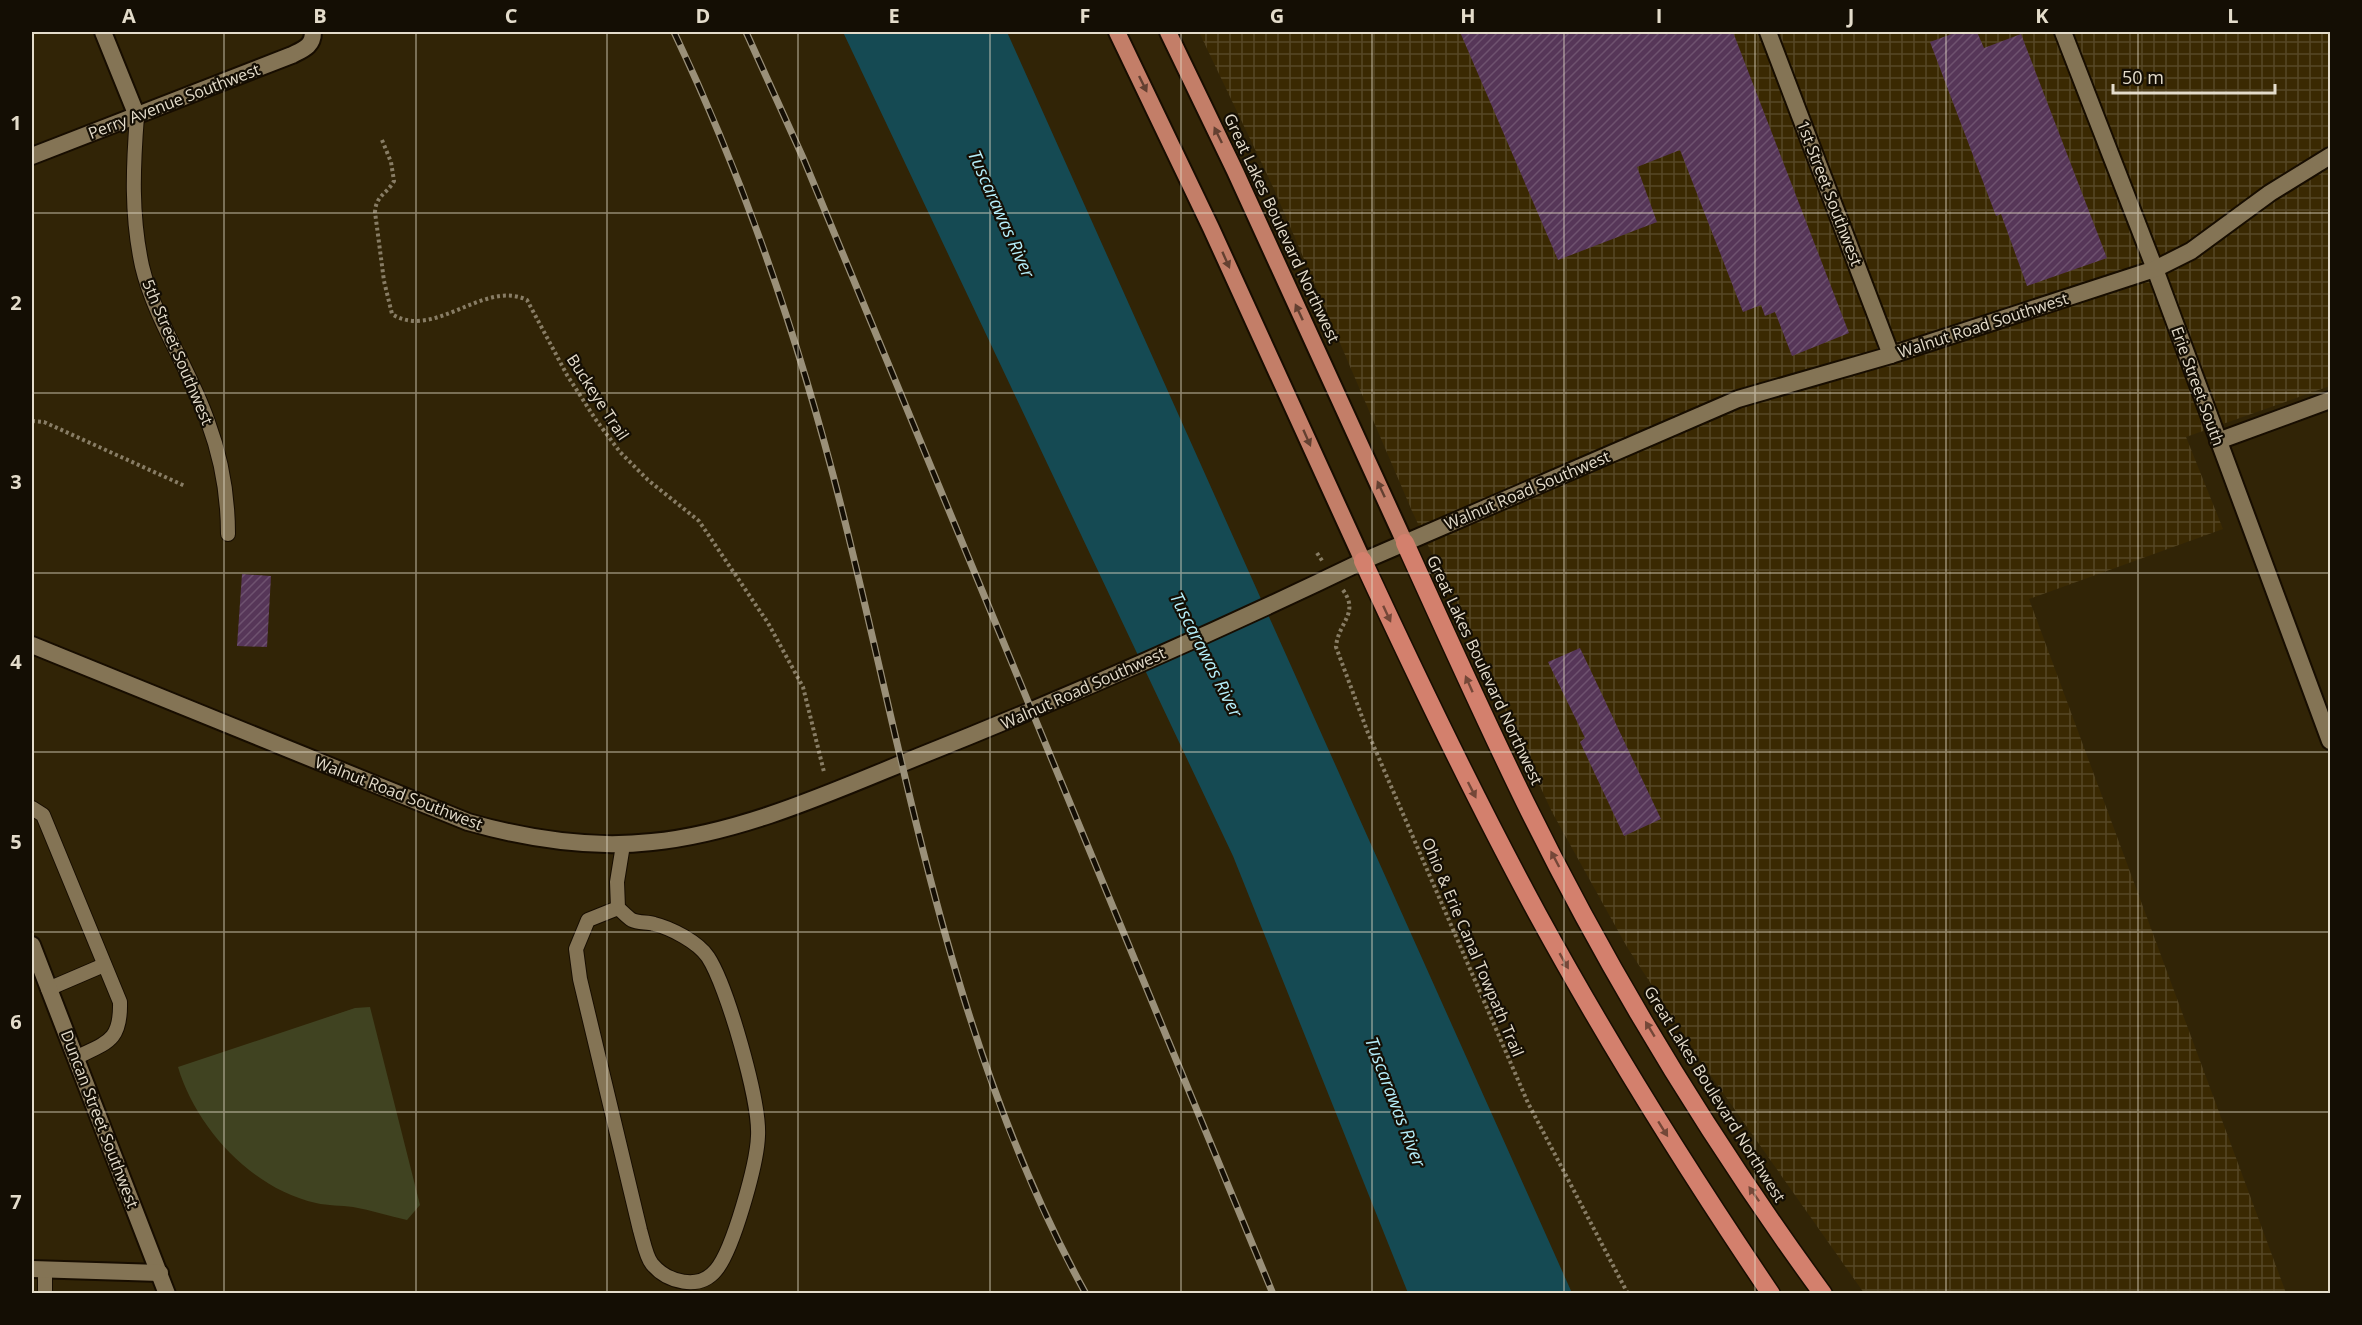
<svg xmlns="http://www.w3.org/2000/svg" width="2362" height="1325" viewBox="0 0 2362 1325" font-family="'Open Sans',sans-serif">
<defs>
<pattern id="industrial-grid" width="8" height="8" patternUnits="userSpaceOnUse" patternTransform="scale(1.5)"><rect width="8" height="8" fill="#3a2902"/><path d="M0 4h8M4 0v8" fill="none" stroke="#564726"/></pattern>
<pattern id="building-hatch" width="6" height="6" patternUnits="userSpaceOnUse" patternTransform="scale(1.5)"><rect width="6" height="6" fill="#563658"/><path d="M-1 1l2-2M0 6l6-6M5 7l2-2" fill="none" stroke="#6e526f"/></pattern>
</defs>
<rect width="100%" height="100%" fill="#312406"/>
<!-- industrial -->
<polygon fill="url(#industrial-grid)" points="1199,32 2330,32 2330,386 2186,437 2223,529 2029,599 2286,1293 1864,1293 1709,1073 1627,947 1552,812 1412,511 1274,189"/>
<!-- pitch -->
<path fill="#404321" d="M 370,1007 L 420,1205 L 407,1220 C 389,1216 371,1210 353,1207 C 341,1205 328,1206 316,1203 C 252,1189 196,1128 178,1067 L 355,1008 Z"/>
<!-- water -->
<polygon fill="#154a53" points="843,32 1007,32 1572,1293 1408,1293 1233,856"/>
<!-- building -->
<g fill="url(#building-hatch)">
<polygon points="1460,32 1733,32 1849,333 1792,356 1775,312 1765,316 1761,305 1743,312 1680,150 1637,167 1657,222 1558,260"/>
<polygon points="1957,32 1977,32 1984,48 2021,34 2107,258 2027,286 2001,214 1996,216 1930,42"/>
<polygon points="242,574 271,576 267,647 237,646"/>
<polygon points="1580,648 1661,819 1624,836 1580,742 1585,738 1548,662"/>
</g>
<g fill="none" stroke-linecap="round" stroke-linejoin="round">
<!-- service casing -->
<g stroke="#170d00" stroke-width="16">
<g id="service">
<path d="M 137,116 C 133,168 131,215 142,266 C 155,321 190,369 208,422 C 221,457 228,497 228,534"/>
<path d="M 32,808 L 43,815 L 120,1002 C 121,1041 108,1042 75,1058"/>
<path d="M 618,908 L 588,920 L 576,949 L 580,979 L 640,1230 C 643,1240 646,1257 652,1264 C 667,1282 699,1291 716,1270 C 733,1250 757,1164 758,1136 C 760,1101 727,986 708,957 C 698,942 671,928 654,924 C 648,922 638,923 632,920 C 627,917 622,911 618,908 L 617,882 L 623,845"/>
<polyline points="48,989 104,965"/>
<polyline points="45,1270 45,1294"/>
</g>
</g>
<!-- minor casing -->
<g stroke="#170d00" stroke-width="20">
<g id="minor">
<polyline points="103,32 137,116"/>
<polyline points="1768,32 1891,355"/>
<path d="M 32,156 L 292,55 C 304,49 313,46 313,32"/>
<polyline points="2218,441 2330,400"/>
<polyline points="32,945 167,1294"/>
<polyline points="32,1269 160,1273"/>
</g>
</g>
<!-- tertiary casing -->
<g stroke="#170d00" stroke-width="20">
<path id="tertiary" d="M 32,645 L 468,822 C 528,839 589,849 652,842 C 743,833 836,790 920,756 C 1070,696 1218,631 1363,561"/>
</g>
<!-- secondary casing -->
<g stroke="#170d00" stroke-width="20">
<g id="secondary">
<polyline points="2063,32 2155,269 2330,741"/>
<polyline points="1363,561 1738,399 1891,355 2155,269 2191,251 2270,193 2330,156"/>
</g>
</g>
<!-- trunk casing -->
<g stroke="#170d00" stroke-width="20">
<g id="trunk">
<polyline points="1117,32 1211,228 1363,561"/>
<polyline points="1168,32 1235,171 1405,543"/>
</g>
</g>
<!-- motorway casing -->
<g stroke="#170d00" stroke-width="21">
<g id="motorway">
<path d="M 1405,543 C 1444,629 1483,716 1525,802 C 1609,973 1710,1139 1823,1294"/>
<path d="M 1363,561 C 1418,680 1475,799 1538,915 C 1609,1045 1688,1171 1771,1294"/>
</g>
</g>
<!-- path -->
<g stroke="#887d65" stroke-width="4" stroke-dasharray="3 3" stroke-linecap="butt">
<path d="M 382,140 L 391,162 L 394,181 C 387,194 376,195 375,212 L 384,281 L 392,314 C 434,341 484,279 527,300 L 567,375 L 596,420 L 620,452 L 648,480 L 699,521 L 768,623 L 803,687 L 824,772"/>
<polyline points="32,421 44,422 185,486"/>
<polyline points="1317,553 1323,562"/>
<path d="M 1343,590 C 1360,614 1338,622 1336,647 L 1368,733 L 1528,1103 L 1628,1294"/>
</g>
<!-- service -->
<use href="#service" stroke="#847455" stroke-width="14"/>
<!-- minor -->
<use href="#minor" stroke="#847455" stroke-width="16"/>
<!-- tertiary -->
<use href="#tertiary" stroke="#847455" stroke-width="16"/>
<!-- secondary -->
<use href="#secondary" stroke="#847455" stroke-width="16"/>
<!-- trunk -->
<use href="#trunk" stroke="#c37e68" stroke-width="16"/>
<!-- motorway -->
<use href="#motorway" stroke="#d3806d" stroke-width="18"/>
<!-- rail casing -->
<g stroke="#9a9079" stroke-width="7">
<g id="rail">
<path d="M 674,32 C 750,192 805,358 847,530 C 911,790 955,1057 1086,1294"/>
<polyline points="746,32 804,160 1273,1294"/>
</g>
</g>
<!-- rail -->
<use href="#rail" stroke="#140e04" stroke-width="4.5" stroke-dasharray="14" stroke-linecap="butt"/>
</g>
<!-- one-way arrows -->
<defs><path id="oneway-solid" d="M-6-.8H1V-3.2L6.5 0L1 3.2V.8H-6Z" transform="scale(1.5)"/></defs>
<g fill="#634031">
<use href="#oneway-solid" transform="translate(1143 84) rotate(64)"/>
<use href="#oneway-solid" transform="translate(1218 135) rotate(-116)"/>
<use href="#oneway-solid" transform="translate(1226 260) rotate(66)"/>
<use href="#oneway-solid" transform="translate(1299 312) rotate(-115)"/>
<use href="#oneway-solid" transform="translate(1307 438) rotate(66)"/>
<use href="#oneway-solid" transform="translate(1381 489) rotate(-115)"/>
</g>
<g fill="#744738">
<use href="#oneway-solid" transform="translate(1387 614) rotate(65)"/>
<use href="#oneway-solid" transform="translate(1469 684) rotate(-114)"/>
<use href="#oneway-solid" transform="translate(1472 790) rotate(63)"/>
<use href="#oneway-solid" transform="translate(1555 859) rotate(-118)"/>
<use href="#oneway-solid" transform="translate(1564 961) rotate(60)"/>
<use href="#oneway-solid" transform="translate(1650 1029) rotate(-121)"/>
<use href="#oneway-solid" transform="translate(1663 1129) rotate(58)"/>
<use href="#oneway-solid" transform="translate(1754 1194) rotate(-125)"/>
</g>
<!-- grid -->
<path fill="none" stroke="#e4dccb" stroke-width="1.5" stroke-opacity="0.55" d="M 224,32 L 224,1294M 416,32 L 416,1294M 607,32 L 607,1294M 798,32 L 798,1294M 990,32 L 990,1294M 1181,32 L 1181,1294M 1372,32 L 1372,1294M 1564,32 L 1564,1294M 1755,32 L 1755,1294M 1946,32 L 1946,1294M 2138,32 L 2138,1294M 32,213 L 2330,213M 32,393 L 2330,393M 32,573 L 2330,573M 32,752 L 2330,752M 32,932 L 2330,932M 32,1112 L 2330,1112"/>
<g text-anchor="middle" stroke-width="4.5" stroke-linejoin="round" paint-order="stroke">
<!-- street labels -->
<g font-size="16" fill="#e4dccb" stroke="#140e04">
<text transform="translate(174 101) rotate(-21)" y="6">Perry Avenue Southwest</text>
<text transform="translate(1830 193) rotate(69)" y="6">1st Street Southwest</text>
<text transform="translate(1282 228) rotate(65)" y="6">Great Lakes Boulevard Northwest</text>
<text transform="translate(1983 325) rotate(-18)" y="6">Walnut Road Southwest</text>
<text transform="translate(178 352) rotate(67)" y="6">5th Street Southwest</text>
<text transform="translate(2198 386) rotate(70)" y="6">Erie Street South</text>
<text transform="translate(598 397) rotate(57)" y="6">Buckeye Trail</text>
<text transform="translate(1527 490) rotate(-23)" y="6">Walnut Road Southwest</text>
<text transform="translate(1485 670) rotate(65)" y="6">Great Lakes Boulevard Northwest</text>
<text transform="translate(1083 688) rotate(-24)" y="6">Walnut Road Southwest</text>
<text transform="translate(399 793) rotate(21)" y="6">Walnut Road Southwest</text>
<text transform="translate(1473 947) rotate(67)" y="6">Ohio &amp; Erie Canal Towpath Trail</text>
<text transform="translate(1715 1094) rotate(58)" y="6">Great Lakes Boulevard Northwest</text>
<text transform="translate(100 1119) rotate(69)" y="6">Duncan Street Southwest</text>
</g>
<!-- water labels -->
<g font-size="18" font-style="italic" fill="#b5eefa" stroke="#140e04">
<text transform="translate(1001 214) rotate(66)" y="6">Tuscarawas River</text>
<text transform="translate(1206 655) rotate(63)" y="6">Tuscarawas River</text>
<text transform="translate(1395 1102) rotate(69)" y="6">Tuscarawas River</text>
</g>
</g>
<!-- border -->
<rect width="2362" height="1325" fill="none" stroke="#140e04" stroke-width="66"/>
<!-- scale -->
<path d="M2113 84v9h162v-9" fill="none" stroke="#e4dccb" stroke-width="3"/>
<text x="2122" y="84" font-size="18" fill="#e4dccb" stroke="#140e04" stroke-width="4.5" paint-order="stroke">50 m</text>
<rect x="33" y="33" width="2296" height="1259" fill="none" stroke="#e4dccb" stroke-width="2"/>
<g font-size="20" text-anchor="middle" font-weight="bold" fill="#e4dccb">
<text x="129" y="23">A</text>
<text x="320" y="23">B</text>
<text x="511" y="23">C</text>
<text x="703" y="23">D</text>
<text x="894" y="23">E</text>
<text x="1085" y="23">F</text>
<text x="1277" y="23">G</text>
<text x="1468" y="23">H</text>
<text x="1659" y="23">I</text>
<text x="1851" y="23">J</text>
<text x="2042" y="23">K</text>
<text x="2233" y="23">L</text>
<text x="16" y="130">1</text>
<text x="16" y="310">2</text>
<text x="16" y="489">3</text>
<text x="16" y="669">4</text>
<text x="16" y="849">5</text>
<text x="16" y="1029">6</text>
<text x="16" y="1209">7</text>
</g>
</svg>
